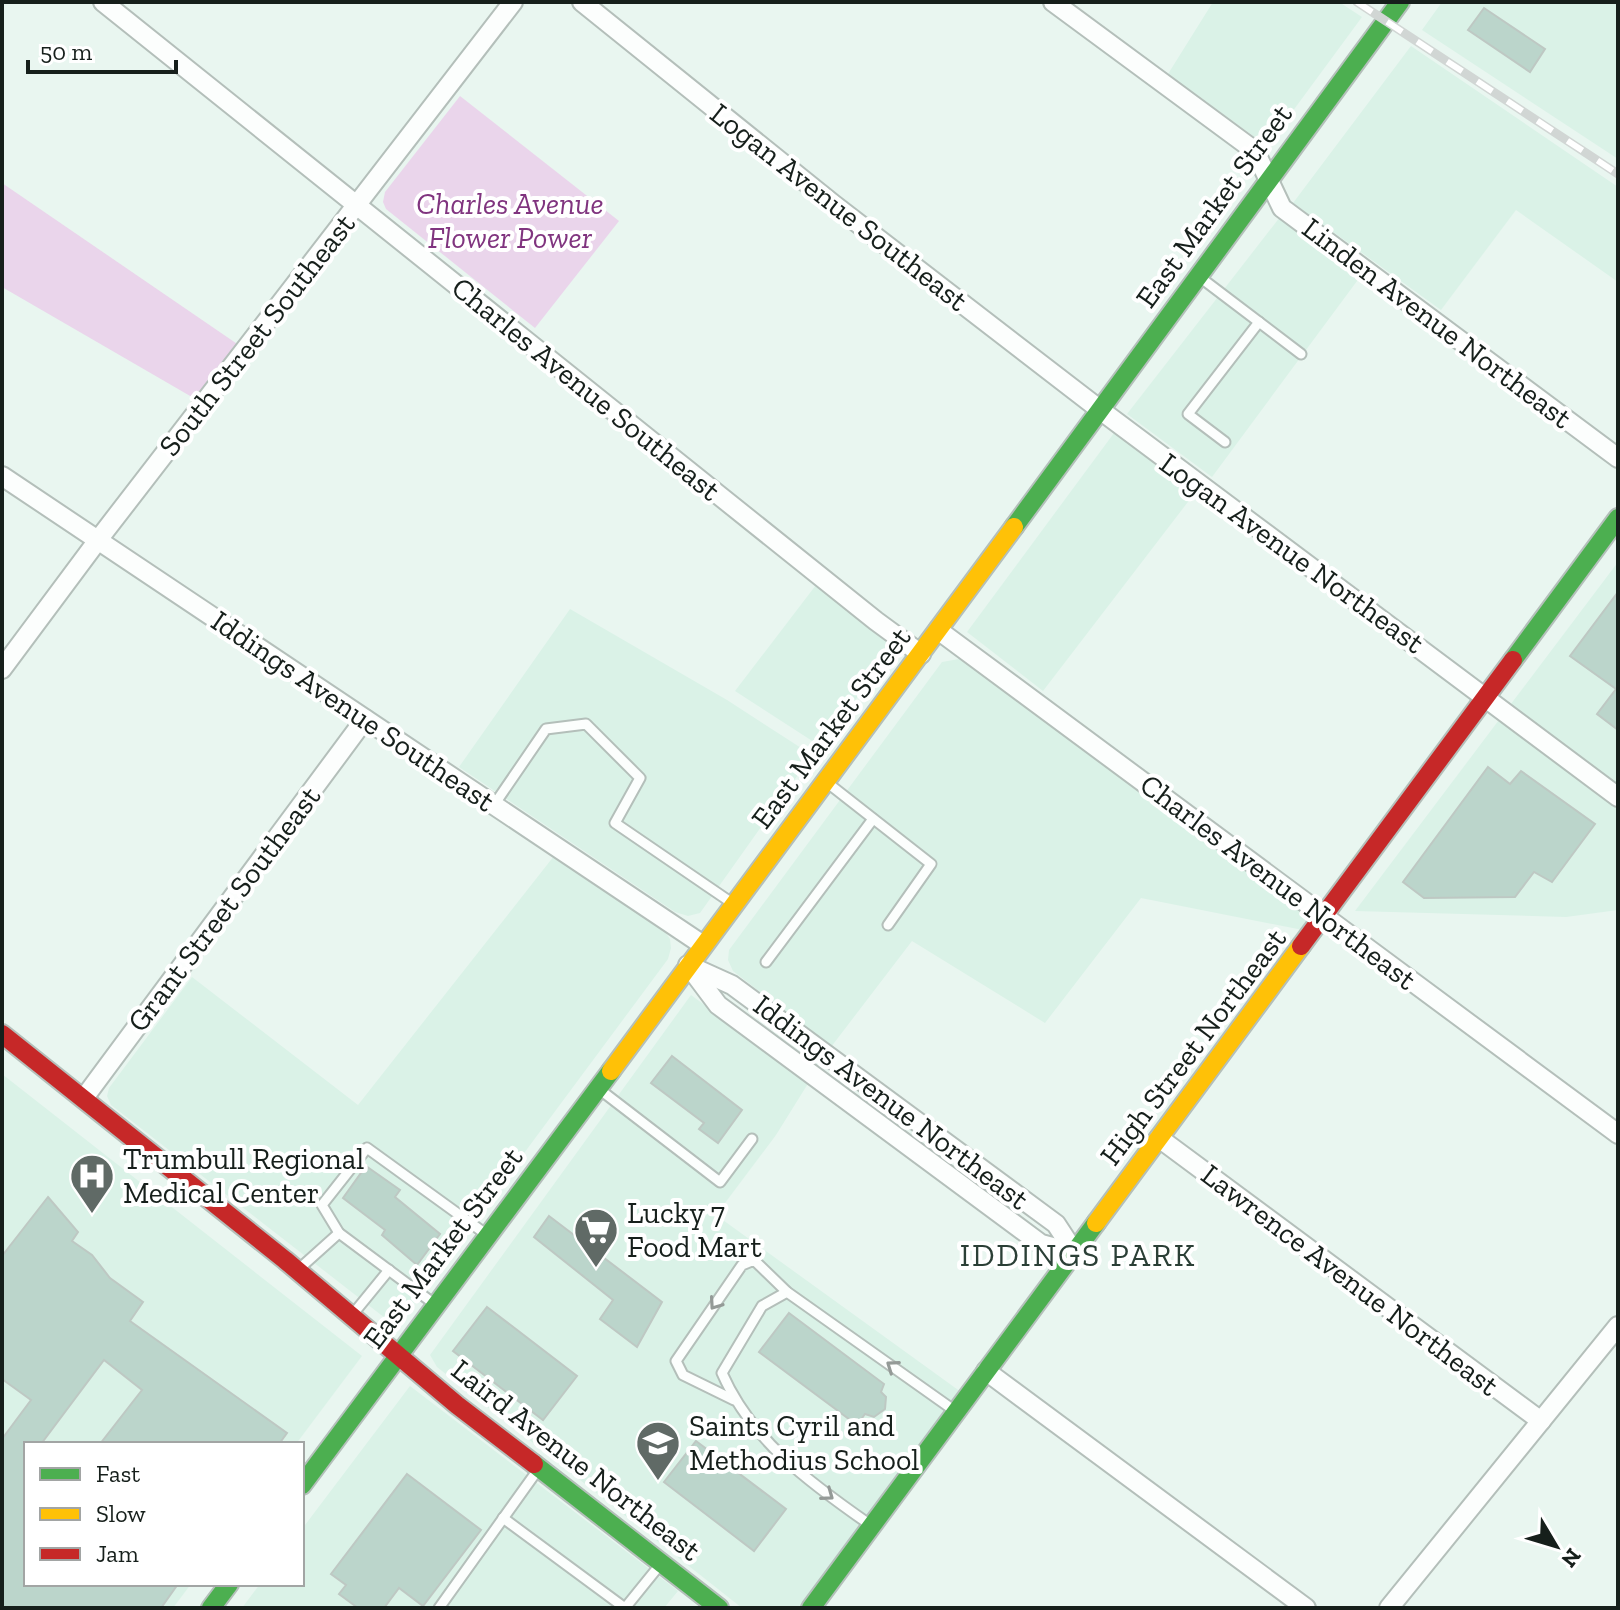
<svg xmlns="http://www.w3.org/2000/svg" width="1620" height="1610" viewBox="0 0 1620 1610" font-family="'Zilla Slab',serif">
<rect width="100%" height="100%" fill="#e9f6f0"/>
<!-- built -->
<g fill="#daf2e7">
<polygon points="1213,2 1339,2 1362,17 1267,146 1168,74"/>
<polygon points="1442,2 1618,2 1618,159 1422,30"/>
<polygon points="1411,46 1618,187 1618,282 1516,210 1441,310 1293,203"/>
<polygon points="1280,217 1360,277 1212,477 1127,414"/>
<polygon points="1114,433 1194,494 1043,691 967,632"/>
<polygon points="1618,562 1618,910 1566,917 1355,911"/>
<polygon points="816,585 895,648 820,746 735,691"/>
<polygon points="570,609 727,700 812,755 700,913 688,916 675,912 459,767"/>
<polygon points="959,659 970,663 1313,915 1303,930 1141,898 1045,1023 912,941 831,1047 733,971 728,960 729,950 942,662"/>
<polygon points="554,856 661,926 670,939 671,948 668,959 404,1315 394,1319 385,1318 111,1105 107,1096 109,1088 192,977 358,1105"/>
<polygon points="691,995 809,1082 776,1135 716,1215 961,1392 798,1608 742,1608 437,1367 430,1355"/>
<polygon points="2,1074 362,1356 296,1444 26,1444 26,1584 191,1584 173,1608 2,1608"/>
<polygon points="410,1386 678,1591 664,1608 242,1608 260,1584 302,1584 302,1529"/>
</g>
<!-- green -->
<g fill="#ead5eb">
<polygon points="460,96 619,221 535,328 386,209 383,202 385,192"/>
<polygon points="2,183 246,350 204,404 2,287"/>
</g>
<!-- building -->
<g fill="#bbd5cb" stroke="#bec8c3" stroke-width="2">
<polygon points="1484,8 1545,49 1530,72 1468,30"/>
<polygon points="1618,592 1618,730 1597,714 1616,689 1570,656"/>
<polygon points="1488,767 1510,784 1521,771 1595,824 1552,882 1534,872 1515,897 1424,898 1403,882"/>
<polygon points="672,1056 742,1110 718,1143 699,1129 704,1123 651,1083"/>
<polygon points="366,1166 400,1190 395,1197 440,1234 417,1265 382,1235 385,1230 343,1198"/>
<polygon points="48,1197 78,1232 72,1241 92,1255 110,1278 143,1302 130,1321 287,1433 279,1444 100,1444 142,1390 104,1360 41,1444 26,1444 26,1584 178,1584 161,1608 2,1608 2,1439 31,1400 2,1379 2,1256"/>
<polygon points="549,1216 662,1302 637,1347 600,1319 613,1300 534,1237"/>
<polygon points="487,1307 577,1376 543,1420 453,1351"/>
<polygon points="789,1313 884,1384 881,1392 886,1397 885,1409 874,1417 865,1414 857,1425 759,1352"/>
<polygon points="696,1441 786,1509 754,1551 664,1482"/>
<polygon points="407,1474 481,1530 423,1606 399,1588 384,1608 358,1608 339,1594 346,1585 331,1574"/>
</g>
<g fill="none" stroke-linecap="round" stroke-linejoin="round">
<!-- lane casing -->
<g stroke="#b4bfba" stroke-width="13">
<g id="lane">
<polyline points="1201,278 1301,354"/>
<polyline points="1225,442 1188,414 1259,322"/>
<polyline points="829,784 931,864 888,925"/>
<polyline points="494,805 546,729 586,724 640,778 615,823 732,903"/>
<polyline points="766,962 873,819"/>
<polyline points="603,1092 720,1182 752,1139"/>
<polyline points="339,1233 322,1205 367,1148 483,1232"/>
<polyline points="300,1268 339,1233 433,1303"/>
<path d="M 787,1292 L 762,1306 L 722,1373 C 752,1441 810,1483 869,1524"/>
<polyline points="353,1314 389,1270"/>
<polyline points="734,1400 683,1375 676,1361 742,1265 754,1260 787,1292 955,1411"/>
<polyline points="503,1518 625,1608 659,1566"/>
<polyline points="439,1608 537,1471"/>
</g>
</g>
<!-- street casing -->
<g stroke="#b4bfba" stroke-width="22">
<g id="street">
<polyline points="103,2 876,621 921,654"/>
<polyline points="582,2 833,204 1099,409 1618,797"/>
<polyline points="1053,2 1255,151 1282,208 1618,458"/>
<polyline points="2,476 703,945"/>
<polyline points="938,630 1618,1134"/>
<polyline points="2,669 98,540 513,2"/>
<polyline points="688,965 718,1005 1041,1244 1075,1253"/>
<polyline points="690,966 732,985 1056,1224 1075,1253"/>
<polyline points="84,1098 365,719"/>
<polyline points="1159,1138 1541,1421"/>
<polyline points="986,1371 1306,1608"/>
<polyline points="1389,1608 1618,1326"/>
</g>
</g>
<!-- fast casing -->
<g stroke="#b4bfba" stroke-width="22">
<g id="fast">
<polyline points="1014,527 1400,2"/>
<polyline points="1513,660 1618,518"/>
<polyline points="534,1464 719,1608"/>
<polyline points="302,1485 611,1071"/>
<polyline points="211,1608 229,1584"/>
<polyline points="811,1608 1096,1223"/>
</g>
</g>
<!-- slow casing -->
<g stroke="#b4bfba" stroke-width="22">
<g id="slow">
<polyline points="611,1071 1014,527"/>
<polyline points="1096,1223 1301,946"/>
</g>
</g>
<!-- jam casing -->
<g stroke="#b4bfba" stroke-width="22">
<g id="jam">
<polyline points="1301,946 1513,660"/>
<polyline points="2,1034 285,1260 457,1405 534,1464"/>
</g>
</g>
<!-- lane -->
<use href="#lane" stroke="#fcfefd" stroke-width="9"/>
<!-- street -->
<use href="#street" stroke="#fcfefd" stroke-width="18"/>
<!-- fast -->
<use href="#fast" stroke="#4caf50" stroke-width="18"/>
<!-- slow -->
<use href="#slow" stroke="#ffc107" stroke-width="18"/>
<!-- jam -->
<use href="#jam" stroke="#c62828" stroke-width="18"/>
<!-- rail casing -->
<g stroke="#d1d6d4" stroke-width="9">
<polyline id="rail" points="1357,2 1618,174"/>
</g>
<!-- rail -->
<use href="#rail" stroke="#fff" stroke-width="6" stroke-dasharray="18" stroke-linecap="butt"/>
</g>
<!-- one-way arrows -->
<defs><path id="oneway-chevron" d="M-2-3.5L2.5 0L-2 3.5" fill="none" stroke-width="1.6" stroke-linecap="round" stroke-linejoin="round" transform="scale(2)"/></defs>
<g stroke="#949a97">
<use href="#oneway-chevron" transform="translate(715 1304) rotate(125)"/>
<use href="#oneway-chevron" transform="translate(892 1366) rotate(-145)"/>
<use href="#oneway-chevron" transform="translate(828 1495) rotate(36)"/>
</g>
<!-- icons -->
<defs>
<g id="hospital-pin" transform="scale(2.3)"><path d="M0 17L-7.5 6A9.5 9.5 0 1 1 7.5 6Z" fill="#606a66" stroke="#fff"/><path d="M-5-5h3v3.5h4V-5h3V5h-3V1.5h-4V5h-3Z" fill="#fff"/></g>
<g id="supermarket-pin" transform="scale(2.3)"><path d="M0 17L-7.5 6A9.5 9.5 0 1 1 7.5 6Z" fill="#606a66" stroke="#fff"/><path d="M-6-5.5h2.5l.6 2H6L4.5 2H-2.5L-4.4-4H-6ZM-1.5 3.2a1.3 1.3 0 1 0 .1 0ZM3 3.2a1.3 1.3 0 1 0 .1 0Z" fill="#fff"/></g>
<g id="school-pin" transform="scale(2.3)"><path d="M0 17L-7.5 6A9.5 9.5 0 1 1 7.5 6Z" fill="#606a66" stroke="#fff"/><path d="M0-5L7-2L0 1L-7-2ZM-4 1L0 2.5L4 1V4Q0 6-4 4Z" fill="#fff"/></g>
</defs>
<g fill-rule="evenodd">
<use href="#hospital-pin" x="92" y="1176"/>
<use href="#supermarket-pin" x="596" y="1230"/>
<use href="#school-pin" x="658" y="1443"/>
</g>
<g text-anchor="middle" stroke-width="8" stroke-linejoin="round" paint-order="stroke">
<!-- park labels -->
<g font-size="30" font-style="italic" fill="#80347f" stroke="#fff">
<text x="510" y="214">Charles Avenue<tspan x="510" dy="34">Flower Power</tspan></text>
</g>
<!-- street labels -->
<g font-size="30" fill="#161f1b" stroke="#fff">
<text transform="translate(1214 206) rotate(-54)" y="10">East Market Street</text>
<text transform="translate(839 207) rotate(38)" y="10">Logan Avenue Southeast</text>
<text transform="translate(1437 323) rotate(37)" y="10">Linden Avenue Northeast</text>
<text transform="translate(257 335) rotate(-52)" y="10">South Street Southeast</text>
<text transform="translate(586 389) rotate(39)" y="10">Charles Avenue Southeast</text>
<text transform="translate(1292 553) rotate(36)" y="10">Logan Avenue Northeast</text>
<text transform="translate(353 711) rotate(34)" y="10">Iddings Avenue Southeast</text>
<text transform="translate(831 728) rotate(-53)" y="10">East Market Street</text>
<text transform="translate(1278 882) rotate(37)" y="10">Charles Avenue Northeast</text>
<text transform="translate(224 909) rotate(-53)" y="10">Grant Street Southeast</text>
<text transform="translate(1193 1047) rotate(-53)" y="10">High Street Northeast</text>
<text transform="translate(891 1102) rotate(37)" y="10">Iddings Avenue Northeast</text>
<text transform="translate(443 1248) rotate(-53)" y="10">East Market Street</text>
<text transform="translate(1350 1280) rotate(37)" y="10">Lawrence Avenue Northeast</text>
<text transform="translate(576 1460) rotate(38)" y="10">Laird Avenue Northeast</text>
</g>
<!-- poi labels -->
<g font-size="30" fill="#161f1b" stroke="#fff" text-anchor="start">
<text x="123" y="1169">Trumbull Regional<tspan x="123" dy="34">Medical Center</tspan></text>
<text x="627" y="1223">Lucky 7<tspan x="627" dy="34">Food Mart</tspan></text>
<text x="689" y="1436">Saints Cyril and<tspan x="689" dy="34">Methodius School</tspan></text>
</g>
<!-- neighbourhood labels -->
<g font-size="32" letter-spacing="2" fill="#2b3f36" stroke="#fff">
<text x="1078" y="1266">IDDINGS PARK</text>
</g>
</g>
<!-- border -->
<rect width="1620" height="1610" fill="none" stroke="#161f1b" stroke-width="8"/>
<!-- legend -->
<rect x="24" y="1442" width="280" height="144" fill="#ffffff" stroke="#a2a5a4" stroke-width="2"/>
<rect x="40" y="1468" width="40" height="12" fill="#4caf50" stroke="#a2a5a4" stroke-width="2"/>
<text x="96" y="1482" font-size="24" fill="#161f1b">Fast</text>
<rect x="40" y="1508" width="40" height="12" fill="#ffc107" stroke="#a2a5a4" stroke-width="2"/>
<text x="96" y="1522" font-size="24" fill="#161f1b">Slow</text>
<rect x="40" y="1548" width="40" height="12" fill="#c62828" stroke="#a2a5a4" stroke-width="2"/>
<text x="96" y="1562" font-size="24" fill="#161f1b">Jam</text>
<!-- north arrow -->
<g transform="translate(1556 1546) rotate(128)" stroke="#ffffff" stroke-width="6" paint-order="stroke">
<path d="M0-6L14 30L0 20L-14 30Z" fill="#161f1b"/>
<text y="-12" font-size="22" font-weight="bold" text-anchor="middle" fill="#161f1b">N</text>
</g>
<!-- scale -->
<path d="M28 60v12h148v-12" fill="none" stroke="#161f1b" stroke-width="4"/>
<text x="40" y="60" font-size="24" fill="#161f1b" stroke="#ffffff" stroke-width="6" paint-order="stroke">50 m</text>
</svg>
